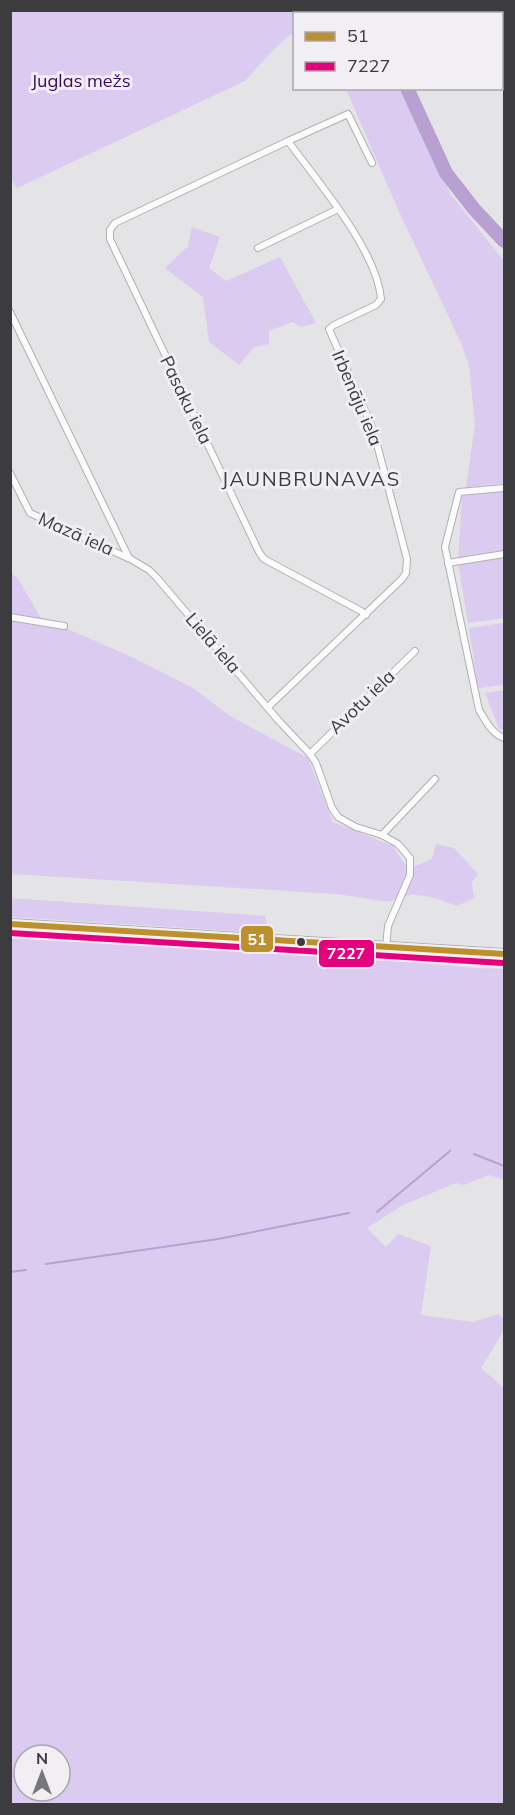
<svg xmlns="http://www.w3.org/2000/svg" width="515" height="1815" viewBox="0 0 515 1815" font-family="Mulish,sans-serif">
<rect width="100%" height="100%" fill="#e4e3e6"/>
<!-- green -->
<g fill="#dccbf0" fill-rule="evenodd">
<polygon points="10,11 11,10 344,11 338,13 294,14 294,39 292,33 273,50 245,81 17,188 10,177"/>
<polygon points="346,89 401,89 451,195 504,261 504,483 466,487 475,425 469,365 461,343 396,205"/>
<polygon points="192,227 220,237 209,268 226,281 280,257 316,323 301,327 292,322 269,331 269,344 254,347 239,365 209,342 203,297 165,268 188,246"/>
<polygon points="504,491 504,618 468,623 458,563 462,496"/>
<path d="M 10,573 L 18,578 L 40,617 L 132,657 L 193,688 L 230,716 L 308,758 L 333,822 L 393,846 L 408,869 L 432,859 L 436,844 L 454,848 L 478,874 L 472,882 L 474,898 L 457,906 C 436,898 410,888 390,902 L 337,894 L 11,874 Z"/>
<polygon points="504,623 504,685 478,688 469,628"/>
<polygon points="504,690 504,729 499,729 485,693"/>
<polygon points="10,898 265,916 269,933 11,917"/>
<path d="M 10,938 L 394,960 L 475,968 L 504,969 L 504,1180 L 489,1175 L 464,1185 L 456,1183 L 403,1205 L 367,1228 L 386,1247 L 398,1234 L 431,1246 L 421,1315 L 473,1322 L 498,1314 L 504,1318 L 504,1330 L 481,1368 L 504,1388 L 504,1804 L 11,1804 ZM 24,1755 L 60,1755 L 60,1791 L 24,1791 Z"/>
</g>
<g fill="none" stroke-linecap="round" stroke-linejoin="round">
<!-- stream -->
<g stroke="#b9a0d3" stroke-width="2">
<polyline points="474,1154 504,1166"/>
<polyline points="377,1212 450,1151"/>
<polyline points="46,1264 218,1239 349,1213"/>
<polyline points="10,1272 26,1270"/>
</g>
<!-- river -->
<polyline stroke="#b9a0d3" stroke-width="14" points="407,88 446,173 474,209 504,241"/>
<!-- minor casing -->
<g stroke="#b0b0b2" stroke-width="8">
<g id="minor">
<polyline points="288,141 348,114 372,163"/>
<polyline points="258,248 338,209"/>
<polyline points="10,312 129,558 149,570 157,578 278,720 310,754 316,763 332,808 338,817 356,827 382,835 398,844 410,858 410,875 388,926 386,947"/>
<polyline points="10,473 30,513 128,558"/>
<path d="M 504,488 L 459,492 L 445,547 L 479,710 C 486,721 491,733 504,738"/>
<polyline points="448,563 504,554"/>
<polyline points="10,617 64,626"/>
<path d="M 268,707 L 402,579 L 406,573 L 407,559 L 373,429 L 329,329 L 334,325 L 376,305 L 381,299 C 377,250 317,181 288,141 L 115,223 L 110,230 L 110,239 L 259,552 L 264,559 L 361,611 L 366,615"/>
<polyline points="310,754 415,651"/>
<polyline points="382,835 435,779"/>
</g>
</g>
<!-- primary casing -->
<g stroke="#abb3ac" stroke-width="12">
<polyline id="primary" points="10,924 504,954"/>
</g>
<!-- minor -->
<use href="#minor" stroke="#fbfbfb" stroke-width="6"/>
<!-- primary -->
<use href="#primary" stroke="#e7ece8" stroke-width="10"/>
<!-- bus-1 casing -->
<g stroke="#f2eff4" stroke-width="10">
<polyline id="bus-1" points="10,924 504,954"/>
</g>
<!-- bus-2 casing -->
<g stroke="#f2eff4" stroke-width="10">
<polyline id="bus-2" points="10,933 503,963"/>
</g>
<!-- bus-1 -->
<use href="#bus-1" stroke="#bd902e" stroke-width="6"/>
<!-- bus-2 -->
<use href="#bus-2" stroke="#e5007d" stroke-width="6"/>
</g>
<!-- markers -->
<circle fill="#3c3b3d" stroke="#f2eff4" stroke-width="2" cx="301" cy="942" r="5"/>
<g text-anchor="middle" stroke-width="6" stroke-linejoin="round" paint-order="stroke">
<!-- park labels -->
<g font-size="18" fill="#3d085f" stroke="#f2eff4">
<text x="81" y="87">Juglas mežs</text>
</g>
<!-- street labels -->
<g font-size="18" fill="#3c3b3d" stroke="#f2eff4">
<text transform="translate(357 398) rotate(67)" y="6">Irbenāju iela</text>
<text transform="translate(186 400) rotate(64)" y="6">Pasaku iela</text>
<text transform="translate(76 534) rotate(24)" y="6">Mazā iela</text>
<text transform="translate(213 643) rotate(49)" y="6">Lielā iela</text>
<text transform="translate(362 702) rotate(-44)" y="6">Avotu iela</text>
</g>
<!-- neighbourhood labels -->
<g font-size="20" letter-spacing="1.5" fill="#3c3b3d" stroke="#f2eff4">
<text x="311" y="486">JAUNBRUNAVAS</text>
</g>
</g>
<g stroke="#f2eff4" stroke-width="2">
<rect x="240" y="925" width="34" height="28" rx="6" fill="#bd902e"/>
<rect x="318" y="939" width="57" height="29" rx="6" fill="#e5007d"/>
</g>
<g font-size="16" text-anchor="middle" font-weight="bold" fill="#fff">
<text x="257" y="945">51</text>
<text x="346" y="959">7227</text>
</g>
<!-- border -->
<rect width="515" height="1815" fill="none" stroke="#3c3b3d" stroke-width="24"/>
<!-- legend -->
<rect x="293" y="12" width="210" height="78" fill="#f2eff4" stroke="#a9a7ab" stroke-width="1.5"/>
<rect x="305" y="32" width="30" height="9" fill="#bd902e" stroke="#a9a7ab" stroke-width="1.5"/>
<text x="347" y="42" font-size="18" fill="#3c3b3d">51</text>
<rect x="305" y="62" width="30" height="9" fill="#e5007d" stroke="#a9a7ab" stroke-width="1.5"/>
<text x="347" y="72" font-size="18" fill="#3c3b3d">7227</text>
<!-- north arrow -->
<g transform="translate(42 1773)"><circle r="28" fill="#f2eff4" stroke="#a9a7ab" stroke-width="1.5"/>
<path d="M0-4.5L10 22L0 15L-10 22Z" fill="#777678"/>
<text y="-9" font-size="16" font-weight="bold" text-anchor="middle" fill="#3c3b3d">N</text>
</g>
</svg>
